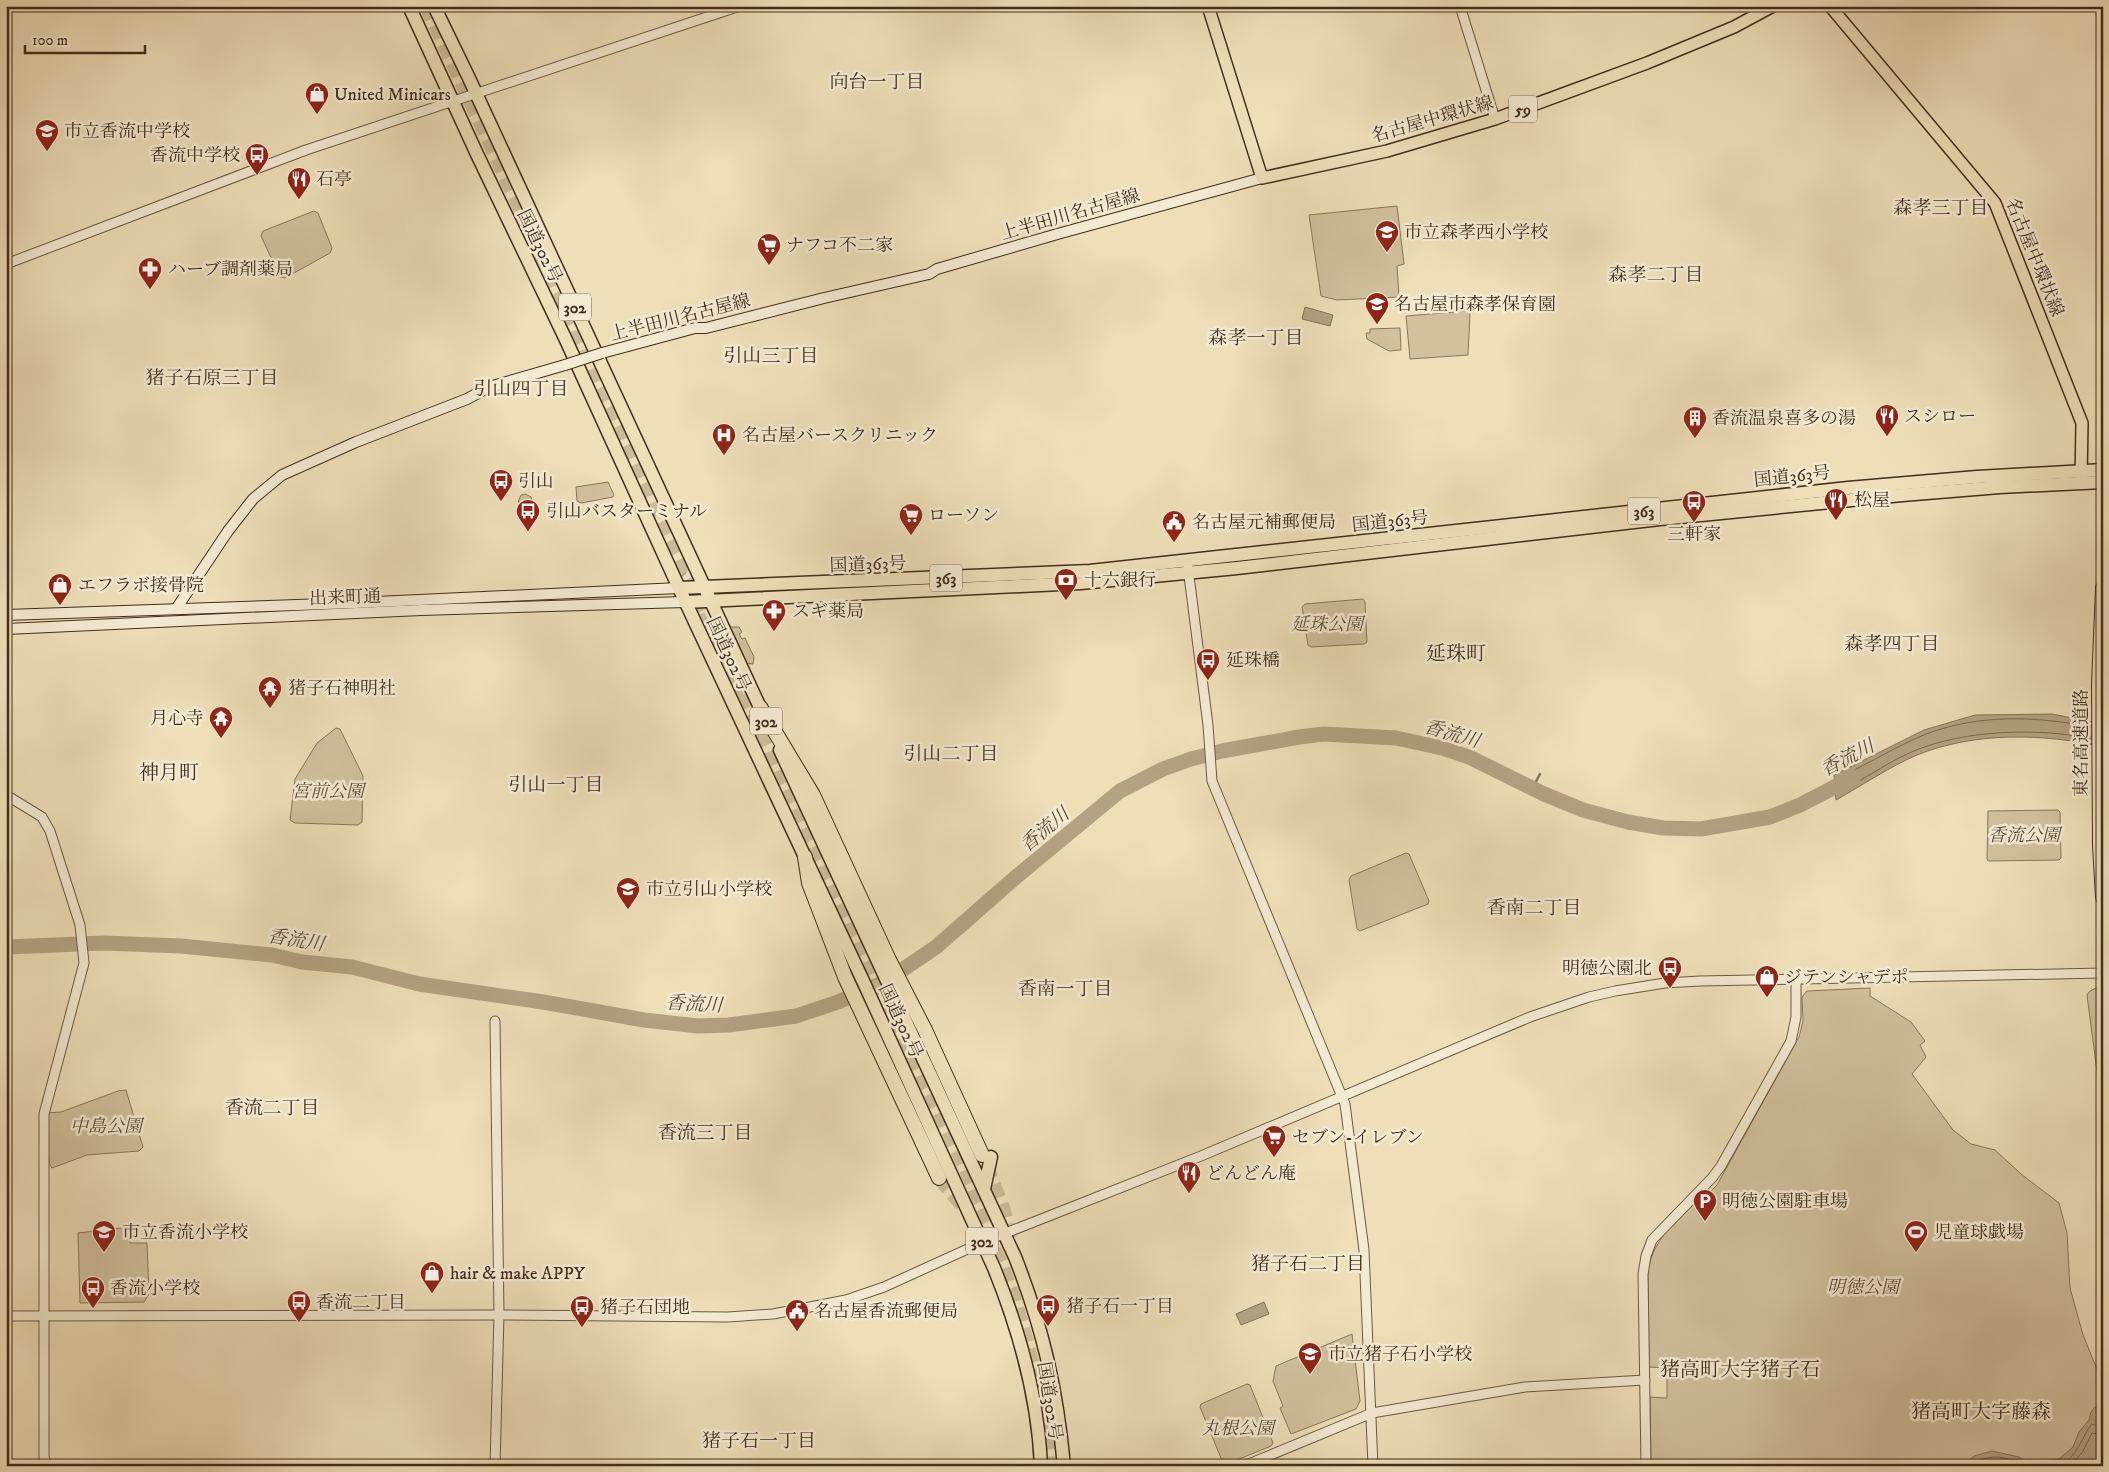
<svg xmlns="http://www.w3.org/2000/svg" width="2109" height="1472" viewBox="0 0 2109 1472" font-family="'IM FELL DW Pica','Noto Serif JP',serif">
<rect width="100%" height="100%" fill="#eedfb9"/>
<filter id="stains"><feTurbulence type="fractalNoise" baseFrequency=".004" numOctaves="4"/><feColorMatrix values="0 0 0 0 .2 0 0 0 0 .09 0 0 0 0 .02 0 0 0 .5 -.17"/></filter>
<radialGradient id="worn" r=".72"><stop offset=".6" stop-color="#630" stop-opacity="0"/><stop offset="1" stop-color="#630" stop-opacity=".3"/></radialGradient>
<!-- green -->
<g fill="#d1c19e" stroke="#8a775c">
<polygon points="1397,206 1404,264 1397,266 1399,297 1337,300 1321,296 1309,215"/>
<polygon points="314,211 318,213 332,248 330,253 285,278 280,277 261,236 263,231"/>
<polygon points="1467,311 1470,314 1468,355 1410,359 1406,316"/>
<polygon points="1400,328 1401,350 1389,351 1367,339 1366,333 1370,333 1370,329"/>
<polygon points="608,482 614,495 613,497 581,503 577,501 576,487"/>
<polygon points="525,494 531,497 533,502 518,502 521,495"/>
<polygon points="682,561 686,573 681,577 671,565"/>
<polygon points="1363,599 1365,602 1367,642 1364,644 1311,647 1308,645 1302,607 1305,604"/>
<polygon points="726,627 739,627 742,632 739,634 742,639 745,638 754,657 753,664 743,663"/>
<polygon points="336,728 340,729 363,776 362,822 358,825 295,823 290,820 295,779 317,743"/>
<polygon points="2058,810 2060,812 2061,858 2059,860 1988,861 1987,859 1988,811"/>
<polygon points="1406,853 1409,854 1429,901 1428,904 1360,931 1357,929 1349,880 1351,876"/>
<polygon points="2100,986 2103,1009 2103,1117 2087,995 2090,991"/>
<path d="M 1870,988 L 1870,996 L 1911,1022 L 1925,1041 L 1920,1045 L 1926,1057 L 1912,1074 L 1953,1130 L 1971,1144 L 1995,1150 L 2021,1174 L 2059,1203 L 2067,1233 L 2070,1288 L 2083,1335 L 2103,1384 L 2103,1466 L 1651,1466 L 1650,1397 L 1667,1398 L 1667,1368 L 1649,1367 L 1648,1271 C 1653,1236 1684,1214 1708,1190 L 1710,1192 L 1717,1185 L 1799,1037 L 1803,1021 L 1802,997 L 1807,991 Z"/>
<polygon points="126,1090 143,1147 139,1151 87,1155 52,1168 49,1163 47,1113 61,1112 118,1091"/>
<polygon points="129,1227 130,1243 147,1243 149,1294 144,1302 80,1303 78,1233"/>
<polygon points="1352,1334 1360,1401 1356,1409 1291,1434 1280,1408 1283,1406 1273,1381 1276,1366"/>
<polygon points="1247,1384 1250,1385 1273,1443 1271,1446 1227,1464 1223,1463 1200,1407 1201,1404"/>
</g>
<!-- water -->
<g fill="#b4a283" stroke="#877359">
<polygon points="1305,307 1333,315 1330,326 1302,319"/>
<path d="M 2052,714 L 2103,724 L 2103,747 C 2043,733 1974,732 1917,755 C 1891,766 1861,786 1836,800 L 1834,775 L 1924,730 L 1975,715 Z"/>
<polygon points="1264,1302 1269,1314 1241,1325 1236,1314"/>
<polygon points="2103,1405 2103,1412 2098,1415 2103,1433 2103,1466 1962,1466 1974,1456 1992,1451 2019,1457 2028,1463 2059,1459 2073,1447 2079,1432 2089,1420 2091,1412 2095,1407"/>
</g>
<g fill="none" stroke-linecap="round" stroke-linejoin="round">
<!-- shore -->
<g stroke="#7c684f" stroke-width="1">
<path d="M 2091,727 C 2036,716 1979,714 1926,734 C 1897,746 1869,763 1841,777 L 1840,788 L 1844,790 C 1867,777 1890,761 1914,751 C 1963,730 2040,727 2091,739"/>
<path d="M 1970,1466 C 1986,1453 2007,1455 2023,1466"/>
<path d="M 2043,1466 C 2048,1465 2054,1465 2059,1464 C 2077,1460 2082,1435 2092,1424 L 2103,1428"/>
<polyline points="2069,1466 2082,1453 2092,1433 2103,1435"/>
</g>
<!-- stream -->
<polyline stroke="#877359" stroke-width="2.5" points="1533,787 1540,774"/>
<!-- river -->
<polyline stroke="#b4a283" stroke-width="15" points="6,947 104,943 181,946 272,955 302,962 352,967 419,984 543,1002 644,1020 698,1026 729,1025 796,1016 838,1002 883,983 936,947 1016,877 1120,791 1163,769 1191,759 1222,751 1299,737 1324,734 1396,738 1442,748 1469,757 1544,794 1583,810 1628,822 1663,828 1701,829 1770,817 1800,805 1854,777"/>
<!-- motorway-tunnel -->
<g stroke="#cb9" stroke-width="14" stroke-dasharray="14 7" stroke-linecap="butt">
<polyline points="426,6 576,330 677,555 705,612"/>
<polyline points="698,615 742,708"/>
<polyline points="744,694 999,1241"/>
<polyline points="986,1165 1004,1210 1012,1244"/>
<polyline points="939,1178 965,1209"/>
<path d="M 967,1193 C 978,1217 991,1241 1002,1266 C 1018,1305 1029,1346 1037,1388"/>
<polyline points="1043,1373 1050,1415 1054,1466"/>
</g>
<!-- tertiary casing -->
<g stroke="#6e5a42" stroke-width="11">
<g id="tertiary">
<polyline points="1460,6 1495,119"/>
<polyline points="6,264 306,150 740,6"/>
<polyline points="1188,568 1208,725 1212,781 1345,1104 1364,1250 1373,1466"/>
<polyline points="6,795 42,817 50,831 80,925 84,963 44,1114 44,1457 47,1466"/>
<polyline points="6,1316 499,1315 728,1317 773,1314 810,1307 846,1300 884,1287 983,1242 1201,1156 1530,1017 1589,997 1615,991 1665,983 1700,981 2103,973"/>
<polyline points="495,1466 499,1315 495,1021"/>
<polyline points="1244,1466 1372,1413 1525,1387 1645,1380"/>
<polyline points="1646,1466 1643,1274 1646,1256 1652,1240 1712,1178 1721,1166 1791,1041 1796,1017 1796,979"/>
</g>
</g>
<!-- secondary casing -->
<g stroke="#442d1b" stroke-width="12">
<g id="secondary">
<polyline points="602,353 695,328 706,328 824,298 929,274 937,269 1061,233 1262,178"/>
<polyline points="176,609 228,531 253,499 282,475 356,442 467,399 489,387 565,365"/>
<polyline points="6,615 354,603 679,588"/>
<polyline points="6,629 421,610 685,602"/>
</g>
</g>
<!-- primary casing -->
<g stroke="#442d1b" stroke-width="14">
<g id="primary">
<polyline points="1208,6 1262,178 1387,151 1495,119 1647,63 1734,27 1773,6"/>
<polyline points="1830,6 1995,203 2082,423 2081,480"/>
</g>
</g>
<!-- trunk casing -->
<g stroke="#442d1b" stroke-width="15">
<g id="trunk">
<path d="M 409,6 L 476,152 L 566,340 L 679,588 L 864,983 L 994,1268 C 1020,1332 1038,1397 1041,1466"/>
<polyline points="434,6 468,76 764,716"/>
<polyline points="679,588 1090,571 1848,488 1977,477 2103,470"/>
<polyline points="685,602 1081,583 1237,568 1660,519 1902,495 2000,487 2103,482"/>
<path d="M 780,750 L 1015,1257 C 1043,1328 1057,1390 1064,1466"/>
<polyline points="984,1189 991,1157"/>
</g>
</g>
<!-- motorway casing -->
<g stroke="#442d1b" stroke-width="16">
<g id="motorway">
<polyline points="2103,588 2099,684 2100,845 2103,897"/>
<polyline points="760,707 813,795 889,960 925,1030 982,1155"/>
<polyline points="805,857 809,883 845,977 939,1178"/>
</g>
</g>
<!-- tertiary -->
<use href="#tertiary" stroke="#f4ead2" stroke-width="9"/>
<!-- secondary -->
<use href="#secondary" stroke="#f4ead2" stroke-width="10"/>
<!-- primary -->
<use href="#primary" stroke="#eedfb9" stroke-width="11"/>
<!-- trunk -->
<use href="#trunk" stroke="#eedfb9" stroke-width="12"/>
<!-- motorway -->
<use href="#motorway" stroke="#eedfb9" stroke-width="14"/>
<!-- secondary-bridge casing -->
<g stroke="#442d1b" stroke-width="12" stroke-linecap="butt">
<polyline id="secondary-bridge" points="565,365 602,353"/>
</g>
<!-- secondary-bridge -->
<use href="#secondary-bridge" stroke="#f4ead2" stroke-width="10"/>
</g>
<!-- icons -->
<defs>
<g id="shop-pin" transform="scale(1.25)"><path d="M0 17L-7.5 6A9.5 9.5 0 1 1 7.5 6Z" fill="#8f2418" stroke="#f4ead2"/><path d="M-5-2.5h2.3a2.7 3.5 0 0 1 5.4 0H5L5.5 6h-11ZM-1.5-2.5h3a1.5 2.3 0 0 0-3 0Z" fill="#fff"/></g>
<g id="school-pin" transform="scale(1.25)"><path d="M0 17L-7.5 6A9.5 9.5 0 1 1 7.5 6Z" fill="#8f2418" stroke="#f4ead2"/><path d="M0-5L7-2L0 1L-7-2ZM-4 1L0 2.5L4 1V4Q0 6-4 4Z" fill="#fff"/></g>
<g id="bus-pin" transform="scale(1.25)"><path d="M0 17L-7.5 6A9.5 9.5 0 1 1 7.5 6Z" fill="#8f2418" stroke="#f4ead2"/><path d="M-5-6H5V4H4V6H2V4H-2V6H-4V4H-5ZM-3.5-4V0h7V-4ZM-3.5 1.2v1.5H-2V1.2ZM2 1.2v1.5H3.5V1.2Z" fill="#fff"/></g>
<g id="restaurant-pin" transform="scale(1.25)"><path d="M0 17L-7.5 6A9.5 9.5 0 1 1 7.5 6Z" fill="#8f2418" stroke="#f4ead2"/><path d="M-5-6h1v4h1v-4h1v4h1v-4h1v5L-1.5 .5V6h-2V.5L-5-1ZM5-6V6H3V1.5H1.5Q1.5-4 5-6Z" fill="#fff"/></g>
<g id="supermarket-pin" transform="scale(1.25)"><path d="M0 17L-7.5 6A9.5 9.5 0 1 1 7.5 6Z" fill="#8f2418" stroke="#f4ead2"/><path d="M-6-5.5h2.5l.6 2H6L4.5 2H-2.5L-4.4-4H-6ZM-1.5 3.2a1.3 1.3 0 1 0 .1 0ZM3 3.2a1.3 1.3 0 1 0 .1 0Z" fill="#fff"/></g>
<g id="pharmacy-pin" transform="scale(1.25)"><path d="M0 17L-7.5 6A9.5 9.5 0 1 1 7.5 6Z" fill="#8f2418" stroke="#f4ead2"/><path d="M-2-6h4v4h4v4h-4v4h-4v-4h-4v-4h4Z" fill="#fff"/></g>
<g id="building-pin" transform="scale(1.25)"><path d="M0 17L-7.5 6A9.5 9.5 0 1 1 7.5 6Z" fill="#8f2418" stroke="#f4ead2"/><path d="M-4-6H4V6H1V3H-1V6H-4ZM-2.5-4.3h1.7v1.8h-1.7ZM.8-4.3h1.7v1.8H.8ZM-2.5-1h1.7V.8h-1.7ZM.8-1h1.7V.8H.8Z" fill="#fff"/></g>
<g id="hospital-pin" transform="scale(1.25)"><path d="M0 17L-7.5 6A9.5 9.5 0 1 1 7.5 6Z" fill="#8f2418" stroke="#f4ead2"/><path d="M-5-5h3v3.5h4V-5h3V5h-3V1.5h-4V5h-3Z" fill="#fff"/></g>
<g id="civic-pin" transform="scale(1.25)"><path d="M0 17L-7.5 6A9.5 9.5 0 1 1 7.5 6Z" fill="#8f2418" stroke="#f4ead2"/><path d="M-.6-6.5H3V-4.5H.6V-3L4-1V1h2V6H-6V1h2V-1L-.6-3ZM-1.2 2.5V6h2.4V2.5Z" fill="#fff"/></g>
<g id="bank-pin" transform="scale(1.25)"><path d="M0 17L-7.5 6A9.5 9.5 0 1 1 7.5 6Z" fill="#8f2418" stroke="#f4ead2"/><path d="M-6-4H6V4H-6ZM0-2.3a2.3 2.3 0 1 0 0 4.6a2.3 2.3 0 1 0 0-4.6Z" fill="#fff"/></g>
<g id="temple-pin" transform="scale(1.25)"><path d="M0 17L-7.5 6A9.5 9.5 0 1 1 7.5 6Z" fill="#8f2418" stroke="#f4ead2"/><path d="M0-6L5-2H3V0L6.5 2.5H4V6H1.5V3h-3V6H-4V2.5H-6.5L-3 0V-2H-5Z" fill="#fff"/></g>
<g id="parking-pin" transform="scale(1.25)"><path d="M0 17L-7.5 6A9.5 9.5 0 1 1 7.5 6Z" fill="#8f2418" stroke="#f4ead2"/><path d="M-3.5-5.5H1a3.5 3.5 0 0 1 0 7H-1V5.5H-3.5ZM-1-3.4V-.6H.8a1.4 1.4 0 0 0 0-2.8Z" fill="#fff"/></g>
<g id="stadium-pin" transform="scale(1.25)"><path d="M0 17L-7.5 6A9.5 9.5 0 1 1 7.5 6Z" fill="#8f2418" stroke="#f4ead2"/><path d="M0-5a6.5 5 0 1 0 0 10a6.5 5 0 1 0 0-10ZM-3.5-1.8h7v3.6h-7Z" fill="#fff"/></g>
</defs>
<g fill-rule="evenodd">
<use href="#shop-pin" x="317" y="94"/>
<use href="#school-pin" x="47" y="131"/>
<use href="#bus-pin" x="257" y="155"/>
<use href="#restaurant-pin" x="299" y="179"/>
<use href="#school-pin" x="1387" y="232"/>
<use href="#supermarket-pin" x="769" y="245"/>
<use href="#pharmacy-pin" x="150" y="269"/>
<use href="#school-pin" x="1377" y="304"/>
<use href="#restaurant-pin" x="1887" y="416"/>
<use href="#building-pin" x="1695" y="418"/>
<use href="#hospital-pin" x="724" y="435"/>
<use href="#bus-pin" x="501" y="481"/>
<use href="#restaurant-pin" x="1836" y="500"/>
<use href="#bus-pin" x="1694" y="502"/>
<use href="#bus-pin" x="528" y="511"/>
<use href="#supermarket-pin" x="911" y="515"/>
<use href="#civic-pin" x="1174" y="522"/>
<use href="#bank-pin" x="1066" y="580"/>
<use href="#shop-pin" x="60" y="585"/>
<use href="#pharmacy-pin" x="774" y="611"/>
<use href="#bus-pin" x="1208" y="660"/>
<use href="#temple-pin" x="270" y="688"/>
<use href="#temple-pin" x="221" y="718"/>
<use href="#school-pin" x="628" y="889"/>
<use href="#bus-pin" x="1670" y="968"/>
<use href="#shop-pin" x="1767" y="977"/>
<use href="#supermarket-pin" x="1274" y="1137"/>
<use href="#restaurant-pin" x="1189" y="1173"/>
<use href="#parking-pin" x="1705" y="1201"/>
<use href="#school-pin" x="104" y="1232"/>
<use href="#stadium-pin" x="1916" y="1232"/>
<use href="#shop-pin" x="432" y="1273"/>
<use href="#bus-pin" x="93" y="1288"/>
<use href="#bus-pin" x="299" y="1302"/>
<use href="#bus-pin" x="1048" y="1306"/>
<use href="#bus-pin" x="582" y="1307"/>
<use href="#civic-pin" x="797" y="1311"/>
<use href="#school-pin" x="1310" y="1354"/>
</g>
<g text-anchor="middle" stroke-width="5" stroke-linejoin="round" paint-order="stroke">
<!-- shield labels -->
<g fill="#f4ead2" stroke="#796652" stroke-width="1">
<rect x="1509" y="95.5" width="28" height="27" rx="4"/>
<rect x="559" y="293.5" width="32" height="27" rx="4"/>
<rect x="1628" y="497.5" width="32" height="27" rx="4"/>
<rect x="930" y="564.5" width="32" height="27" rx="4"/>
<rect x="750" y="707.5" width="32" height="27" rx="4"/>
<rect x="966" y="1227.5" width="32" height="27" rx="4"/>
</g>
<g font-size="16" font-weight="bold" fill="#442d1b">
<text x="1523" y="115">59</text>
<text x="575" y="313">302</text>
<text x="1644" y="517">363</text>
<text x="946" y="584">363</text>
<text x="766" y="727">302</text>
<text x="982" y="1247">302</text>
</g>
<!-- poi labels -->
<g font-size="18" fill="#442d1b" stroke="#f4ead2" text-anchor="start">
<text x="334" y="100">United Minicars</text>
<text x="64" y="137">市立香流中学校</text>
<text x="240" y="161" text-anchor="end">香流中学校</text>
<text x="316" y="185">石亭</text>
<text x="1404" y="238">市立森孝西小学校</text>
<text x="786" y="251">ナフコ不二家</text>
<text x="168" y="275">ハーブ調剤薬局</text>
<text x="1394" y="310">名古屋市森孝保育園</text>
<text x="1904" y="422">スシロー</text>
<text x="1712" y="424">香流温泉喜多の湯</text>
<text x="742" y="441">名古屋バースクリニック</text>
<text x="518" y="487">引山</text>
<text x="1854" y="506">松屋</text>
<text x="546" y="517">引山バスターミナル</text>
<text x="928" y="521">ローソン</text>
<text x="1192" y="528">名古屋元補郵便局</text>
<text x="1694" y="540" text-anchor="middle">三軒家</text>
<text x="1084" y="586">十六銀行</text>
<text x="78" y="591">エフラボ接骨院</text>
<text x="792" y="617">スギ薬局</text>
<text x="1226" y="666">延珠橋</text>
<text x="288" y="694">猪子石神明社</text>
<text x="204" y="724" text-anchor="end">月心寺</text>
<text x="646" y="895">市立引山小学校</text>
<text x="1652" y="974" text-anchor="end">明徳公園北</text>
<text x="1784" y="983">ジテンシャデポ</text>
<text x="1292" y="1143">セブン-イレブン</text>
<text x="1206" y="1179">どんどん庵</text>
<text x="1722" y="1207">明徳公園駐車場</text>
<text x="122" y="1238">市立香流小学校</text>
<text x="1934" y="1238">児童球戯場</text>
<text x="450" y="1279">hair &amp; make APPY</text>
<text x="110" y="1294">香流小学校</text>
<text x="316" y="1308">香流二丁目</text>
<text x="1066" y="1312">猪子石一丁目</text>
<text x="600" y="1313">猪子石団地</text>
<text x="814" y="1317">名古屋香流郵便局</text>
<text x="1328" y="1360">市立猪子石小学校</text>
</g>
<!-- street labels -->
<g font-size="18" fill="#442d1b" stroke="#f4ead2">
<text transform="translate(1432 119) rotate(-16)" y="6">名古屋中環状線</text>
<text transform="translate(1070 214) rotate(-16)" y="6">上半田川名古屋線</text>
<text transform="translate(540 246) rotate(64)" y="6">国道302号</text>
<text transform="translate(2035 257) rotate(68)" y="6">名古屋中環状線</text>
<text transform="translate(680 317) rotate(-14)" y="6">上半田川名古屋線</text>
<text transform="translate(1792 476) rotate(-6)" y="6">国道363号</text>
<text transform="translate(1390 521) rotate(-6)" y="6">国道363号</text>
<text transform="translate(868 564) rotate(-2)" y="6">国道363号</text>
<text transform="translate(345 597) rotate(-2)" y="6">出来町通</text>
<text transform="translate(729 654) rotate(65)" y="6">国道302号</text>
<text transform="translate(2081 743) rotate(-90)" y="6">東名高速道路</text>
<text transform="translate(901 1021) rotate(65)" y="6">国道302号</text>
<text transform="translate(1050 1401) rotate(81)" y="6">国道302号</text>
</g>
<!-- park labels -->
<g font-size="18" font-style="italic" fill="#604b35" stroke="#f4ead2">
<text x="1327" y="630">延珠公園</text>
<text x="328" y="797">宮前公園</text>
<text x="2024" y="841">香流公園</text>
<text x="106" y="1132">中島公園</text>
<text x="1863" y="1293">明徳公園</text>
<text x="1238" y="1434">丸根公園</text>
</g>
<!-- neighbourhood labels -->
<g font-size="19" fill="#442d1b" stroke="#f4ead2">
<text x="877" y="88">向台一丁目</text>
<text x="1941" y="214">森孝三丁目</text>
<text x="1656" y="281">森孝二丁目</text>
<text x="1256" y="344">森孝一丁目</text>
<text x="771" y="362">引山三丁目</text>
<text x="212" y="384">猪子石原三丁目</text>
<text x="521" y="395">引山四丁目</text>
<text x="1892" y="650">森孝四丁目</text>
<text x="951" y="760">引山二丁目</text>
<text x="556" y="791">引山一丁目</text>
<text x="1534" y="914">香南二丁目</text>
<text x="1065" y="995">香南一丁目</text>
<text x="272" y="1114">香流二丁目</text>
<text x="705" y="1139">香流三丁目</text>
<text x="1308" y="1270">猪子石二丁目</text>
<text x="759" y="1447">猪子石一丁目</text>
</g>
<!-- water labels -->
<g font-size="19" font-style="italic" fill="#604a35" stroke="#f4ead2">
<text transform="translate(1452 733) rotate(16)" y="7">香流川</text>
<text transform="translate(1847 757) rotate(-28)" y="7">香流川</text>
<text transform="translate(1044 829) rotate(-40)" y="7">香流川</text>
<text transform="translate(296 939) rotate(9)" y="7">香流川</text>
<text transform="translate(694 1003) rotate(3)" y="7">香流川</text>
</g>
<!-- quarter labels -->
<g font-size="20" fill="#442d1b" stroke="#f4ead2">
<text x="1456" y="660">延珠町</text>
<text x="169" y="779">神月町</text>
<text x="1740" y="1376">猪高町大字猪子石</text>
<text x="1981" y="1418">猪高町大字藤森</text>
</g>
</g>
<!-- margin -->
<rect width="2109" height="1472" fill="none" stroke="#eedfb9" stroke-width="25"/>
<rect x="8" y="8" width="2094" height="1457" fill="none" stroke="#442d1b" stroke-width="2.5"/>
<rect x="12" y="12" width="2084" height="1447" fill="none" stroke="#442d1b"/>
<!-- scale -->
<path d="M25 45v8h120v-8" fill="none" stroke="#442d1b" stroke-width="2.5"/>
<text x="32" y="45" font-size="15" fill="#442d1b" stroke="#f4ead2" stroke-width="4" paint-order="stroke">100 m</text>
<rect width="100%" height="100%" filter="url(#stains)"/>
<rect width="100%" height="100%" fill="url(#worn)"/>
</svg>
